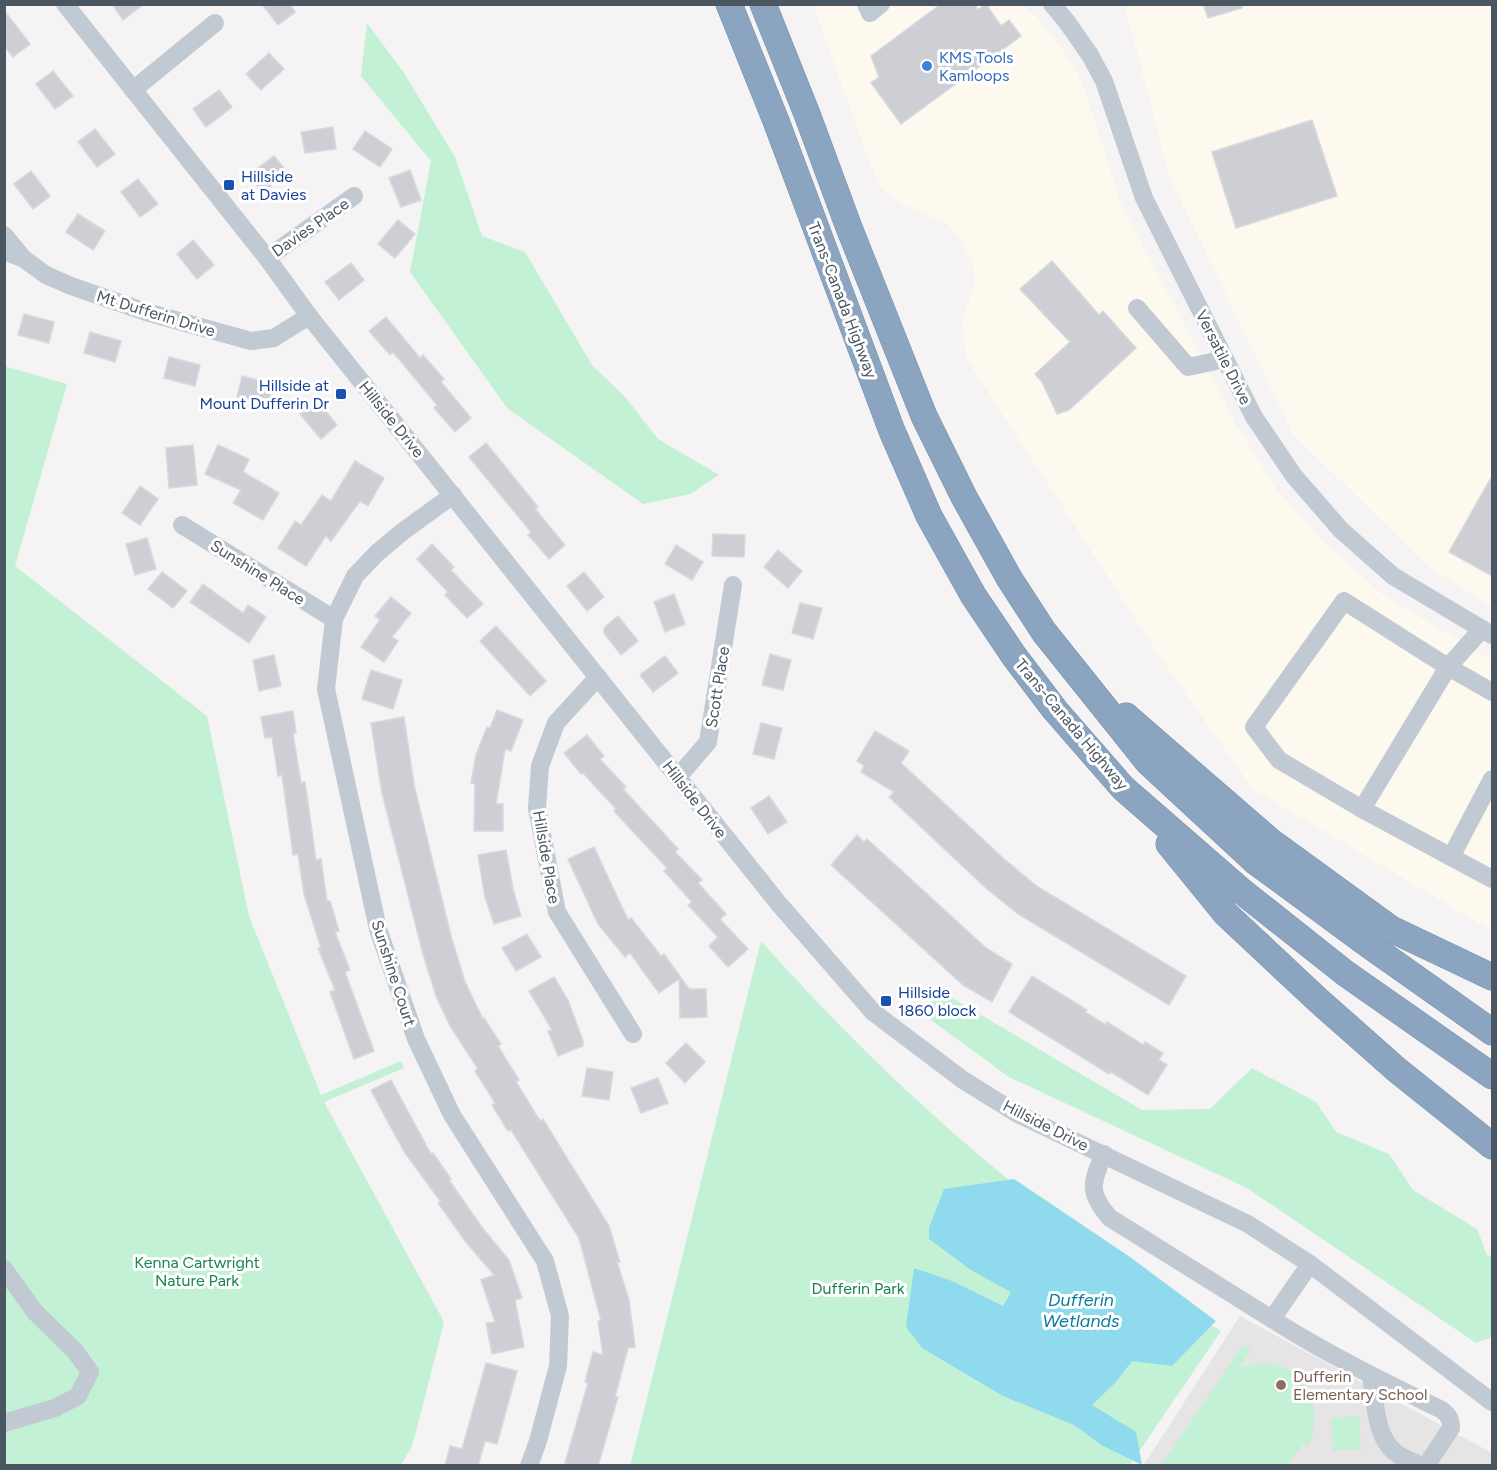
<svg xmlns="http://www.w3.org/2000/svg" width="1497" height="1470" viewBox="0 0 1497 1470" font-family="Figtree,sans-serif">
<rect width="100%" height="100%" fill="#f5f3f3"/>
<!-- commercial -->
<g fill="#fdf9ef">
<polygon points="813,5 1022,5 1036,16 1063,50 1075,68 1086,92 1120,201 1236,424 1277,490 1326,544 1383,595 1492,660 1492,931 1253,789 1162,660 966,358 962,322 975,284 972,262 958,235 948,224 900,203 881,188 871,166"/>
<polygon points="1125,5 1492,5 1492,607 1430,568 1293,434 1168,174"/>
</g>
<!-- education -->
<polygon fill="#e6e4e5" points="1240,1316 1492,1453 1492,1466 1143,1466"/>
<!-- green -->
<g fill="#c3f1d5">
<polygon points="367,23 404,73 455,157 482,236 525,252 592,365 626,398 658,439 719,475 690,494 643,504 507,408 410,272 431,161 361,76"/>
<polygon points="4,366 67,384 15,566 207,716 249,916 321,1095 401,1061 404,1068 324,1102 444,1322 416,1432 411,1448 401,1465 5,1465"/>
<path d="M 761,941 C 898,1095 1045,1222 1221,1331 L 1130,1465 L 630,1466 Z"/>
<polygon points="942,992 1142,1110 1210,1109 1252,1068 1316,1102 1336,1132 1389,1154 1413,1190 1477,1229 1487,1255 1492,1257 1492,1337 1476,1343 1247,1188 1009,1077 920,1012"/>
<path d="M 1243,1345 L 1251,1350 L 1239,1368 C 1293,1348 1330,1397 1308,1447 L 1303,1444 L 1287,1465 L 1161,1465 Z"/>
<polygon points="1359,1416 1361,1449 1333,1451 1331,1418"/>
</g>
<!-- water -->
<polygon fill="#90daee" points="1014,1179 1130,1257 1216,1321 1172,1366 1132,1361 1115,1383 1092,1405 1136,1432 1142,1465 1103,1446 1074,1425 1003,1396 922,1348 906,1327 914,1268 952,1281 1003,1306 1011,1292 971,1270 929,1239 929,1228 944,1189"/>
<!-- building -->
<g fill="#cdcfd5" stroke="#d7d9de" stroke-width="1.5">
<polygon points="112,4 144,4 123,20"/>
<polygon points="262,4 290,4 295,12 278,25"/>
<polygon points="941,4 974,4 978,10 986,4 1001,26 1009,20 1021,36 901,124 871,83 879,77 871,56"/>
<polygon points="1203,4 1242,4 1242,8 1208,18"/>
<polygon points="4,10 30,44 13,57 4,46"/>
<polygon points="269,53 284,69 261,90 246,74"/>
<polygon points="53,71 73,96 55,109 36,84"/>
<polygon points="219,90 232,107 206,127 193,109"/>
<polygon points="1312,120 1337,196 1236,228 1212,152"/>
<polygon points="333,127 336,149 305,153 301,132"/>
<polygon points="95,129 115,154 97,167 78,142"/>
<polygon points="365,131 392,149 380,167 353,149"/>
<polygon points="274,156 288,173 262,192 249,175"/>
<polygon points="410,170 421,200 401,207 389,178"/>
<polygon points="31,171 50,196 33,209 14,184"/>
<polygon points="138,179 158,204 140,217 121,192"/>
<polygon points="78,214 105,231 93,250 66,232"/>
<polygon points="398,220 415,234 395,258 378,244"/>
<polygon points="193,240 214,265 197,279 177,254"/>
<polygon points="1052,261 1099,315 1103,311 1136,348 1069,410 1057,414 1042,382 1035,374 1070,342 1020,289"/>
<polygon points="351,263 364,280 339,300 325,282"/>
<polygon points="24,314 54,322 49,343 18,335"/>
<polygon points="386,317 420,358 423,355 444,379 441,382 471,418 455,432 434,408 437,405 393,352 390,355 369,331"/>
<polygon points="90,332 121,341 115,362 84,353"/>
<polygon points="169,357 200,365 195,386 164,378"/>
<polygon points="242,376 273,384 268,406 237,397"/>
<polygon points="317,400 337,425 321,439 300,414"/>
<polygon points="486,443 538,507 535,509 565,545 549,559 528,535 531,532 469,457"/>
<polygon points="193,445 197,485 169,488 166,448"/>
<polygon points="218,445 249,459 243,472 279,493 263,520 233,503 241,490 205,474"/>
<polygon points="355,461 384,478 368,506 360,501 331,541 326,536 306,566 278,548 295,521 301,525 322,495 331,501"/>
<polygon points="1492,476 1492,576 1449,552"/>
<polygon points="140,486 158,499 140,525 122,513"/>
<polygon points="713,534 745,535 744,557 712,556"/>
<polygon points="147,538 156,569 135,575 126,544"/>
<polygon points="432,544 454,567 451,570 483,604 467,618 445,595 448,592 417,559"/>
<polygon points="676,545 703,562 692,580 665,564"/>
<polygon points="778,550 802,571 788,588 764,567"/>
<polygon points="162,572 187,591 173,608 148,589"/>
<polygon points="584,572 604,597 587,611 567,586"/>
<polygon points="203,584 243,613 248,605 266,617 249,643 190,602"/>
<polygon points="674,594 685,624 665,632 654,602"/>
<polygon points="391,597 411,613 392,637 398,641 384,662 361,647 380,620 375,616"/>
<polygon points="800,603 822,608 813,639 792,633"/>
<polygon points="618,616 638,641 621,655 604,633 604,628"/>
<polygon points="496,626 546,681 530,696 480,641"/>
<polygon points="770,654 791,660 783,690 762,685"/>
<polygon points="274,655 281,686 259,691 253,660"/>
<polygon points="665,656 678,673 653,692 640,675"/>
<polygon points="371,670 402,680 393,709 362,699"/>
<polygon points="497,710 523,720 511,751 505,749 496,804 503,804 503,831 474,831 475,784 471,783 476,755 487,727 490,728"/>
<polygon points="293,711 296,733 293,733 301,783 305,782 316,860 321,859 327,901 330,901 339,931 335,932 350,970 345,972 374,1051 354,1059 330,992 335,990 318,948 321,948 304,894 298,854 293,855 282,775 278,776 272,737 265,738 261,717"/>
<polygon points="404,717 414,785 451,936 465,982 483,1019 484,1018 501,1044 498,1046 519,1080 516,1082 540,1121 543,1119 609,1226 620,1262 617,1262 629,1300 635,1347 628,1348 615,1397 618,1397 598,1466 573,1466 565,1463 588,1383 585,1382 593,1352 603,1355 598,1321 601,1321 579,1238 511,1130 508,1131 492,1105 495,1103 475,1071 478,1069 450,1026 436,996 423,954 382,793 371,723"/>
<polygon points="761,723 782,728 774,759 753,754"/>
<polygon points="875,731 909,751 901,763 1004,859 1038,887 1186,976 1169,1005 1018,914 986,888 889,797 894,792 861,772 864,766 857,761"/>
<polygon points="587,735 604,756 600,759 626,787 623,789 678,849 675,852 702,880 698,883 726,914 720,919 748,949 728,967 709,946 718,937 688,905 692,902 664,871 667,868 614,811 616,809 583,773 581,774 564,753"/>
<polygon points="769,796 787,822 768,834 751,808"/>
<polygon points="857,835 864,842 867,839 986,948 1012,964 992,1002 963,985 831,865"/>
<polygon points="594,847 628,920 631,918 661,956 664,954 689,989 706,989 707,1017 680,1018 679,979 659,993 630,953 625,957 598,924 568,859"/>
<polygon points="506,850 513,889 521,916 494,924 485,897 478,855"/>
<polygon points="527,934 541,957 516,971 502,948"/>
<polygon points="1032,976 1087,1010 1085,1012 1106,1025 1107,1022 1143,1045 1145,1042 1163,1053 1159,1060 1167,1065 1148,1095 1111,1072 1109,1074 1009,1012"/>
<polygon points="554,977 568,1000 583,1041 583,1046 558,1056 548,1031 552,1030 529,991"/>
<polygon points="686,1043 705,1062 685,1083 666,1063"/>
<polygon points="587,1068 613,1072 609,1100 582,1096"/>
<polygon points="658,1078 668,1103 641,1113 631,1088"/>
<polygon points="391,1080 431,1154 433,1153 451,1179 449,1180 481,1226 509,1260 522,1298 515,1300 524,1347 492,1354 486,1323 495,1322 481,1280 494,1275 465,1241 438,1203 441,1202 405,1153 390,1126 371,1090"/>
<polygon points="486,1363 517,1371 497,1444 485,1441 478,1466 445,1466 450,1446 462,1449"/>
</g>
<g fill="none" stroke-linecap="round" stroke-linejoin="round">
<!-- highway casing -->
<g stroke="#7690ad" stroke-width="27">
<g id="highway">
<polyline points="729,4 776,121 892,431 929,516 973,595 1014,656 1055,710 1123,788 1239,889 1345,973 1492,1076"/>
<polyline points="763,4 807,114 848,225 924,416 964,497 1009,578 1044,632 1148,762 1256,862 1369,945 1492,1032"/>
<polyline points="1126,716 1270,841 1391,929 1492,977"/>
<polyline points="1169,844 1226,914 1319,1001 1397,1070 1492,1146"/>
</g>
</g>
<!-- minor -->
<g stroke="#c1cad2" stroke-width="18">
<polyline points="65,4 267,258 309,316 779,904 873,1012 963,1080 1018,1114 1248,1224 1310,1264 1492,1402"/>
<polyline points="866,4 870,13 881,4"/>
<polyline points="1052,4 1067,22 1090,55 1104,81 1144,198 1254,417 1294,476 1341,530 1393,576 1492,635"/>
<polyline points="133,90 215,23"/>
<polyline points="4,235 23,258"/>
<polyline points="4,251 24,259 46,275 71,286 146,312 251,341 274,338 309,316"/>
<polyline points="267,258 354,196"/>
<polyline points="1137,308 1188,367 1225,359"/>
<polyline points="453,495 402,532 377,553 355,576 334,619 326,689 378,929 416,1039 452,1115 545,1261 560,1316 558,1366 538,1441 529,1466"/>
<polyline points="182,525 334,619"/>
<polyline points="1482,629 1448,667 1362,809 1279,760 1254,727 1344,601 1448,667 1492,692"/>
<polyline points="598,677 556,723 540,766 537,808 557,912 633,1034"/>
<polyline points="678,777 708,742 733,585"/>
<polyline points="1362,809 1492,879"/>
<polyline points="1451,857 1492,779"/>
<path d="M 1104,1154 C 1091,1183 1088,1193 1110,1218 L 1272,1319"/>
<path d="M 1310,1264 L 1272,1319 C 1327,1354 1384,1382 1442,1410 C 1449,1416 1451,1419 1451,1428 L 1426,1466"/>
<polyline points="4,1269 35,1312 75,1351 90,1372 78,1396 55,1408 4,1423"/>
<path d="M 1371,1376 C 1375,1399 1375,1438 1396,1453 C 1403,1458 1413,1462 1422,1466"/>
</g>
<!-- highway -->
<use href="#highway" stroke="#8ba5c1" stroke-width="26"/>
</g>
<!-- markers -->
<circle fill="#3f7fe0" stroke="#fff" stroke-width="2" cx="927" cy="66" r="6"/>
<g fill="#1a4fb4" stroke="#fff" stroke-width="2">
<rect x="223" y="179" width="12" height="12" rx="3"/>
<rect x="335" y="388" width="12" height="12" rx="3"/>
<rect x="880" y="995" width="12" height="12" rx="3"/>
</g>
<circle fill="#8d6e63" stroke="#fff" stroke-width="2" cx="1281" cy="1385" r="6"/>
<g text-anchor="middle" stroke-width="6" stroke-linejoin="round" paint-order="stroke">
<!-- shop labels -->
<g font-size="16" fill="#366cbe" stroke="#fff" text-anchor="start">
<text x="939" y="63">KMS Tools<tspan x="939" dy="18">Kamloops</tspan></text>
</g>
<!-- transit labels -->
<g font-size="16" fill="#164399" stroke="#fff" text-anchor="start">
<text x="241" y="182">Hillside<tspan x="241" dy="18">at Davies</tspan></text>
<text x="329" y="391" text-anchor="end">Hillside at<tspan x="329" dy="18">Mount Dufferin Dr</tspan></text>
<text x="898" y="998">Hillside<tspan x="898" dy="18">1860 block</tspan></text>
</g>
<!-- street labels -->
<g font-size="16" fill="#4a5661" stroke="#fff">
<text transform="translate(310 227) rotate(-35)" y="6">Davies Place</text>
<text transform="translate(843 300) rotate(69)" y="6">Trans-Canada Highway</text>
<text transform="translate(156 313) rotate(17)" y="6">Mt Dufferin Drive</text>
<text transform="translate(1224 357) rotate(63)" y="6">Versatile Drive</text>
<text transform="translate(392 419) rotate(51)" y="6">Hillside Drive</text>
<text transform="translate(258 572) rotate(32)" y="6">Sunshine Place</text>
<text transform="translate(717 687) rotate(-81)" y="6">Scott Place</text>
<text transform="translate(1072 724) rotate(50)" y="6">Trans-Canada Highway</text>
<text transform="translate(695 799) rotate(52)" y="6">Hillside Drive</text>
<text transform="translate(547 857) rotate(80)" y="6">Hillside Place</text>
<text transform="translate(394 973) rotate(72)" y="6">Sunshine Court</text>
<text transform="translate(1046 1125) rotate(27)" y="6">Hillside Drive</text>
</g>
<!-- park labels -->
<g font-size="16" fill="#17864f" stroke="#fff">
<text x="197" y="1268">Kenna Cartwright<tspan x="197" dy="18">Nature Park</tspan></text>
<text x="858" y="1294">Dufferin Park</text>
</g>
<!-- education labels -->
<g font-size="16" fill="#785e54" stroke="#fff" text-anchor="start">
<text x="1293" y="1382">Dufferin<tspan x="1293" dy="18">Elementary School</tspan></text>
</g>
<!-- water labels -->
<g font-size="18" font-style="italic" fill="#0c7c9b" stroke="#fff">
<text x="1081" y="1306">Dufferin<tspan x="1081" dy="21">Wetlands</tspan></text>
</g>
</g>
<!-- border -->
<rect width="1497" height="1470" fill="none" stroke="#4a5661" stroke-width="12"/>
</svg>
